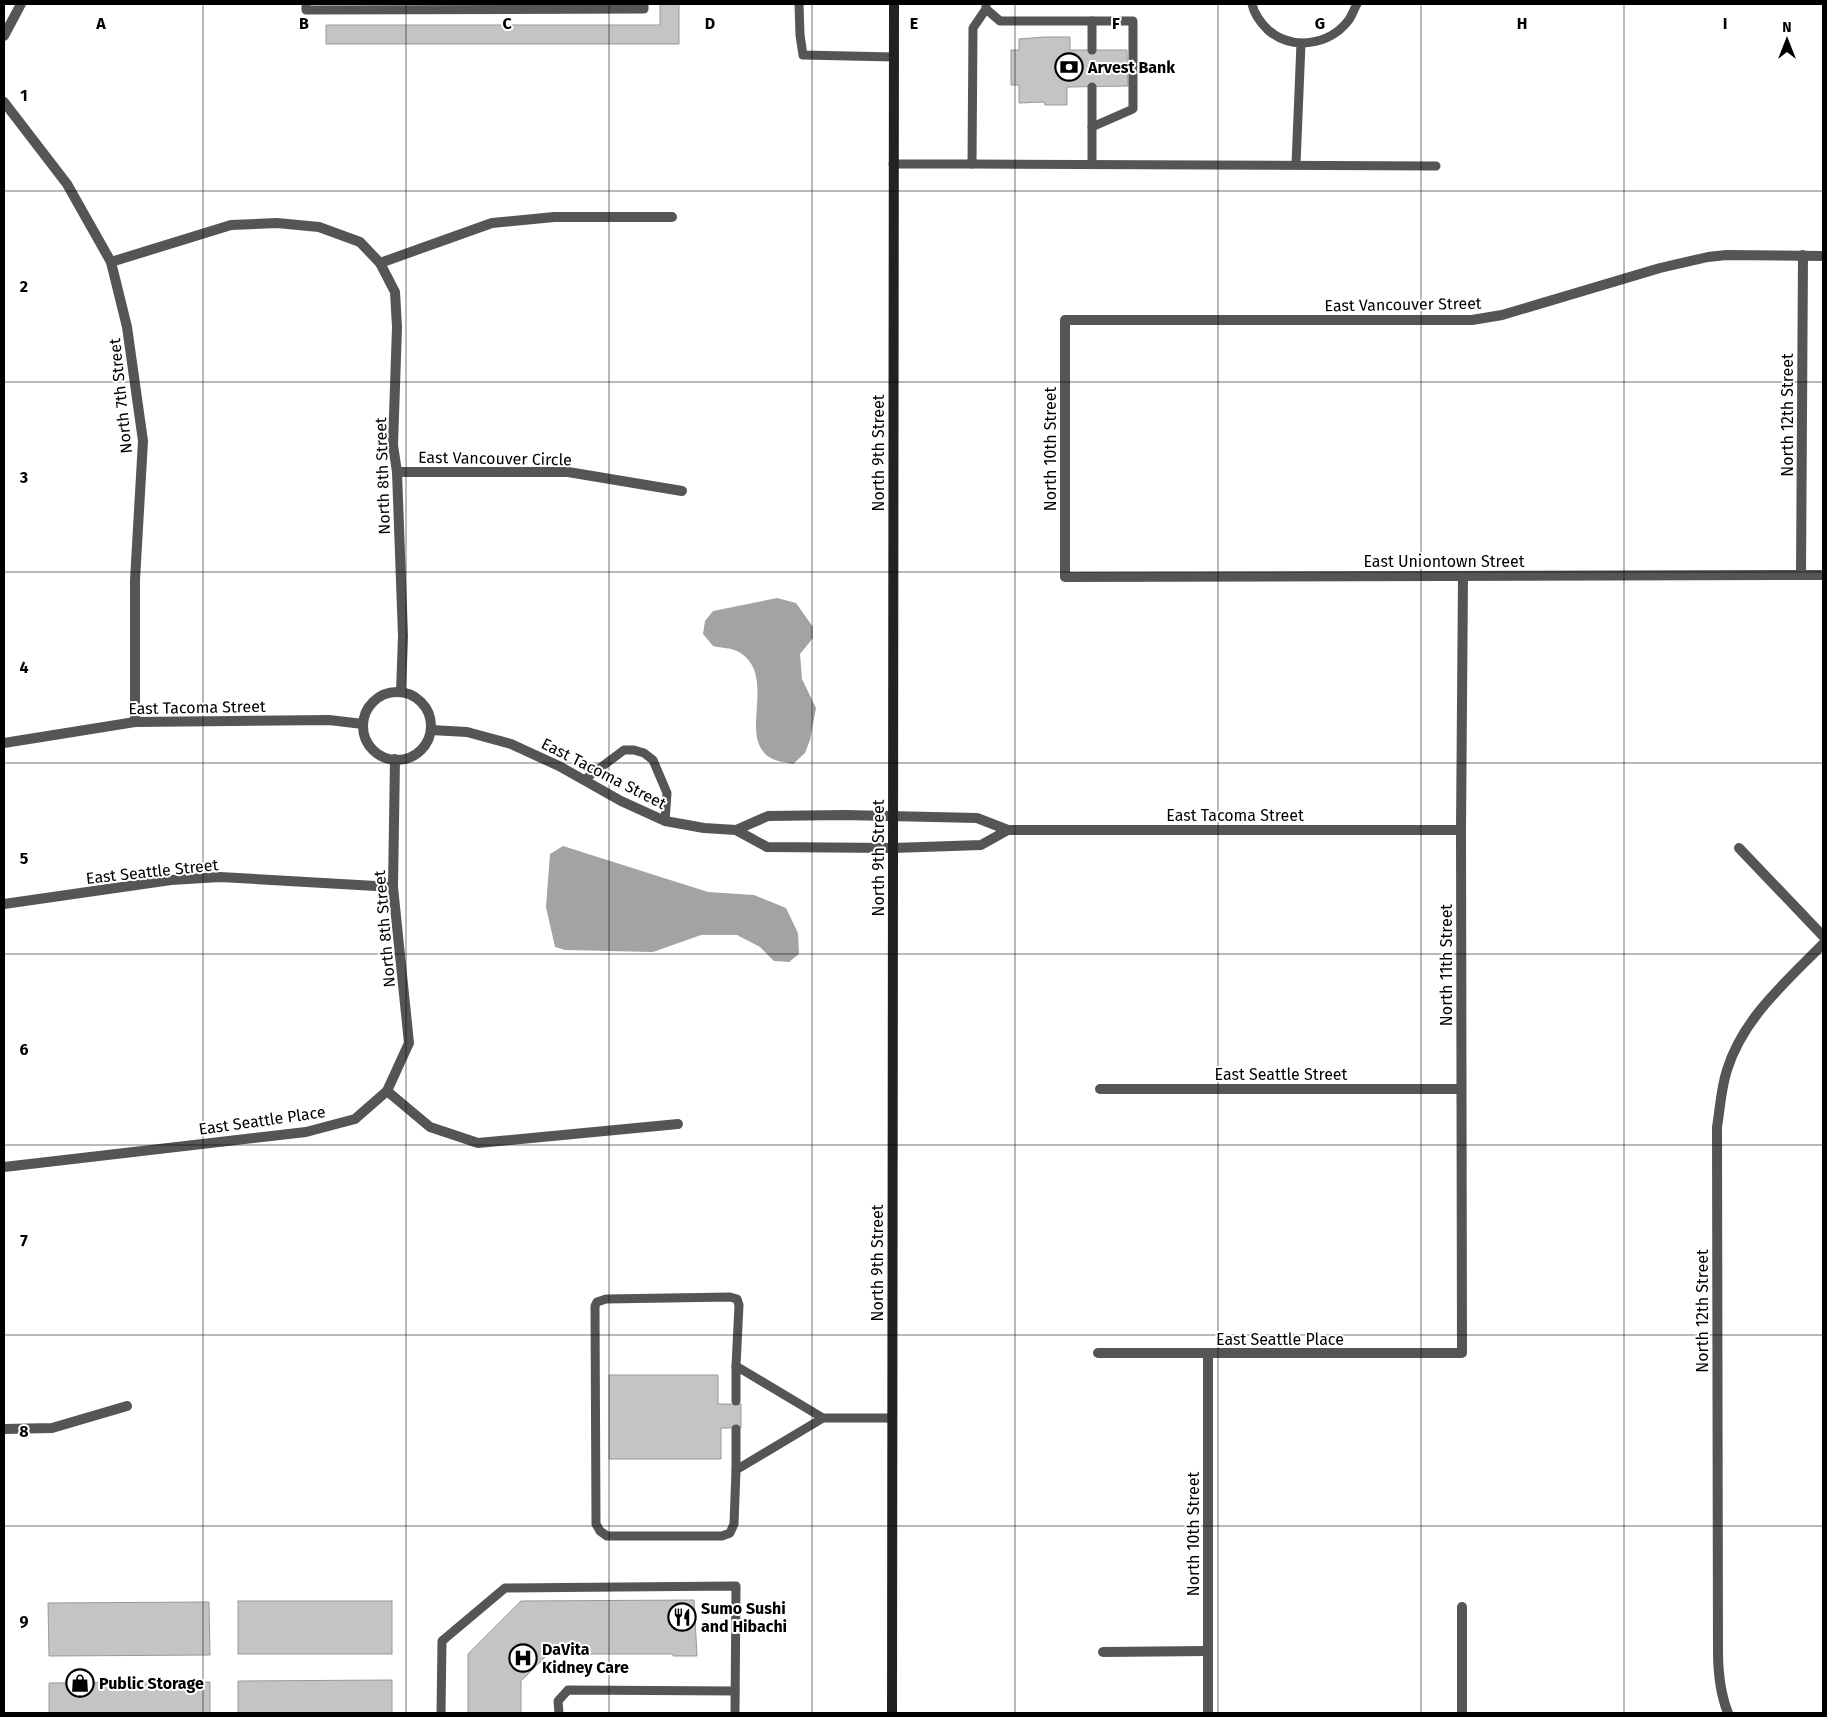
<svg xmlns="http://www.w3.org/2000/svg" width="1827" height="1717" viewBox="0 0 1827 1717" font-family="'Fira Sans',sans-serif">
<rect width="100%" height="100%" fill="#fff"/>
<!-- water -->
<g fill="#a3a3a3">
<path d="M 777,598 L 796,603 L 813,627 L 813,638 L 800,654 L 802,679 L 816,708 L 810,740 L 805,753 L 793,764 C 787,762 777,762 771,758 C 736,739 779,676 739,652 C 733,648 721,648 713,646 L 703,634 L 705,621 L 713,611 Z"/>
<polygon points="563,846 708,892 754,895 786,908 798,933 799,954 789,962 774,961 760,947 737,935 701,935 653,952 565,950 555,947 546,907 550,854"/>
</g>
<!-- building -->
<g fill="#c4c4c4" stroke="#999">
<polygon points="660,4 679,4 679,44 326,44 326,25 660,25"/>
<polygon points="1044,37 1070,37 1070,50 1127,50 1128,86 1067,87 1067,105 1045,105 1044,102 1019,103 1019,85 1011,85 1011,50 1019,50 1019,39"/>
<polygon points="609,1375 718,1375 718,1404 741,1404 741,1428 721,1428 721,1459 609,1459"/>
<polygon points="694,1600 697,1656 673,1656 673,1654 548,1654 521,1681 521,1713 468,1713 468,1654 521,1601"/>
<rect x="238" y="1601" width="154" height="53"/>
<polygon points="209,1602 210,1655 49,1656 48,1603"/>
<polygon points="392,1680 392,1713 238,1713 238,1681"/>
<polygon points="210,1682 210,1713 49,1713 49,1683"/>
</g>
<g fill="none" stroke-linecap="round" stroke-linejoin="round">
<!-- service -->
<g stroke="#555" stroke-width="9">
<polyline points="306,4 306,10 644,9 644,4"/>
<polyline points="799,4 800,35 803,55 894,57"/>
<path d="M 1252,4 C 1254,14 1261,23 1268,30 C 1292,51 1329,45 1348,21 C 1352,16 1354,9 1357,4"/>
<polyline points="986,9 1000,21 1133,21 1133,109 1092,127 1092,163"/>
<polyline points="1092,21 1092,50"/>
<polyline points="1092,87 1092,127"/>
<polyline points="893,164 972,164 973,28 986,9 986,4"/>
<polyline points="972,164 1436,166"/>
<polyline points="1296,164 1301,43"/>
<polyline points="584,780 624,750 634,750 644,753 653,760 667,793 665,821"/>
<polyline points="736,1401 736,1366"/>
<polyline points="823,1418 736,1470 734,1524 730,1533 722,1536 607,1536 600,1531 596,1524 595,1306 597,1302 606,1299 730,1297 737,1299 739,1305 736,1366 823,1418 892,1418"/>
<polyline points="736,1470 736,1429"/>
<polyline points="441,1713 442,1641 505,1588 736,1586 735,1713"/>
<polyline points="559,1713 558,1701 568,1690 735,1691"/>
</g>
<!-- minor -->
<g stroke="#555" stroke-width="10">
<polyline points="4,36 21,4"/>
<polyline points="4,102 67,184 111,262 127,327 143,441 135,580 135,722"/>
<polyline points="1823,256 1726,255 1708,257 1660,268 1502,315 1472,320 1065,320 1065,577 1823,575"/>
<polyline points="111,262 231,225 277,223 319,227 360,242 380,263 395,292 397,327 393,445 397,472 403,636 401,692"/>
<polyline points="380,263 492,223 554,217 672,217"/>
<polyline points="397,472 568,472 682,491"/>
<polyline points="1801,575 1803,255"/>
<circle cx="397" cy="726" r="34"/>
<polyline points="431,730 467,732 511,744 559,766 621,801 665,821 704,828 736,830 767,847 893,848 981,845 1008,830"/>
<polyline points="4,743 135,722 329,720 363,724"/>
<polyline points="736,830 768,816 844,815 977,818 1008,830 1461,830"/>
<polyline points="1739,848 1823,936"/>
<polyline points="4,904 171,880 220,877 393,887"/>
<polyline points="1100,1089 1461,1089"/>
<polyline points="387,1091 430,1127 478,1143 678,1124"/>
<polyline points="4,1167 306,1132 355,1119 387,1091 409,1043 393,887 395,759"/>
<polyline points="1098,1353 1462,1353 1461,830 1463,576"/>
<polyline points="4,1429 52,1428 127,1406"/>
<polyline points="1103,1652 1208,1651"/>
<polyline points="1208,1713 1208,1354"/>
<polyline points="1462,1713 1462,1607"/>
<path d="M 1728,1713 C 1720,1693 1718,1672 1718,1651 L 1717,1127 C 1720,1109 1721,1088 1727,1070 C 1743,1018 1786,982 1823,944"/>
</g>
<!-- secondary -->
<polyline stroke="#222" stroke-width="10" points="892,1713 894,4"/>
</g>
<!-- grid -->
<path fill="none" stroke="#000" stroke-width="1" stroke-opacity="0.55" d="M 203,4 L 203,1713M 406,4 L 406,1713M 609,4 L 609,1713M 812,4 L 812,1713M 1015,4 L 1015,1713M 1218,4 L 1218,1713M 1421,4 L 1421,1713M 1624,4 L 1624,1713M 4,191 L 1823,191M 4,382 L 1823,382M 4,572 L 1823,572M 4,763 L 1823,763M 4,954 L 1823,954M 4,1145 L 1823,1145M 4,1335 L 1823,1335M 4,1526 L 1823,1526"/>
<!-- icons -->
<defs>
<g id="bank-ring" transform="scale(1.4375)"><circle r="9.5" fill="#fff" stroke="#000" stroke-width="1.5"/><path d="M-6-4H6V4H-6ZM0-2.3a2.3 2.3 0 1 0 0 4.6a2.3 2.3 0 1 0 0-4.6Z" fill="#000"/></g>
<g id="restaurant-ring" transform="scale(1.4375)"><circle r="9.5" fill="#fff" stroke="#000" stroke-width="1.5"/><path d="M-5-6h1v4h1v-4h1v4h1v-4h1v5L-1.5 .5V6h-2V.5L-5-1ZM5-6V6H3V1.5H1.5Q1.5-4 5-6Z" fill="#000"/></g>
<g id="hospital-ring" transform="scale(1.4375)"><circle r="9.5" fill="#fff" stroke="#000" stroke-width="1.5"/><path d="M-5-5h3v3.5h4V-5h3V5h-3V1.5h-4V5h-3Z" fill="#000"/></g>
<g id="shop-ring" transform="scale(1.4375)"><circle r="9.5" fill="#fff" stroke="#000" stroke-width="1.5"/><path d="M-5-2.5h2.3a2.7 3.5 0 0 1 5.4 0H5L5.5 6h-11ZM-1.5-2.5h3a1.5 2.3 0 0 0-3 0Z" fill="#000"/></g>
</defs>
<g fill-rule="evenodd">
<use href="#bank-ring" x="1069" y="67"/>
<use href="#restaurant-ring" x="682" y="1617"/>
<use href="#hospital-ring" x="523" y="1658"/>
<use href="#shop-ring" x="80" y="1683"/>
</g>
<g text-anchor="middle" stroke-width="4" stroke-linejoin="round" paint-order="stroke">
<!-- poi labels -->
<g font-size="16" font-weight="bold" fill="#000" stroke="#fff" text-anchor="start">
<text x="1088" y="73">Arvest Bank</text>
<text x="701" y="1614">Sumo Sushi<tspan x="701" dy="18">and Hibachi</tspan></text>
<text x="542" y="1655">DaVita<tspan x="542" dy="18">Kidney Care</tspan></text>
<text x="99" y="1689">Public Storage</text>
</g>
<!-- street labels -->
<g font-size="16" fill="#000" stroke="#fff">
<text transform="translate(1403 304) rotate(-1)" y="6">East Vancouver Street</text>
<text transform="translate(120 396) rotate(-96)" y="6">North 7th Street</text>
<text transform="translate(1787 415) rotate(-90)" y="6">North 12th Street</text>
<text transform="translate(1050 449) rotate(-90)" y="6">North 10th Street</text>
<text transform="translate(878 453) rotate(-90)" y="6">North 9th Street</text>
<text transform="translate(495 458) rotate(1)" y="6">East Vancouver Circle</text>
<text transform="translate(382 476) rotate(-92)" y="6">North 8th Street</text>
<text x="1444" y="567">East Uniontown Street</text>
<text transform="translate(197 707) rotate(-1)" y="6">East Tacoma Street</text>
<text transform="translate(604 773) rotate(27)" y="6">East Tacoma Street</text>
<text x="1235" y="821">East Tacoma Street</text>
<text transform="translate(878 858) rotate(-90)" y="6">North 9th Street</text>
<text transform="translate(152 871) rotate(-6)" y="6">East Seattle Street</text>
<text transform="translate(384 929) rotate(-95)" y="6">North 8th Street</text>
<text transform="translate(1446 965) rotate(-90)" y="6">North 11th Street</text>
<text x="1281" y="1080">East Seattle Street</text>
<text transform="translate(262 1120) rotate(-8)" y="6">East Seattle Place</text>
<text transform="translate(877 1263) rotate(-90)" y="6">North 9th Street</text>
<text transform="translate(1702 1311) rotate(-90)" y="6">North 12th Street</text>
<text x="1280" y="1345">East Seattle Place</text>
<text transform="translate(1193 1534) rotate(-90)" y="6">North 10th Street</text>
</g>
</g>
<g font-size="16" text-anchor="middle" font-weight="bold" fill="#000" stroke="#fff" stroke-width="4" stroke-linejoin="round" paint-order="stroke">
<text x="101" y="29">A</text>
<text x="304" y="29">B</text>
<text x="507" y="29">C</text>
<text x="710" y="29">D</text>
<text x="914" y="29">E</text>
<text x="1116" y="29">F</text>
<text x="1320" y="29">G</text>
<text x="1522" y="29">H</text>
<text x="1725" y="29">I</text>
<text x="24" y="101">1</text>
<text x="24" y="292">2</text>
<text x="24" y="483">3</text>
<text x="24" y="673">4</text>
<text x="24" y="864">5</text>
<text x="24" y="1055">6</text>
<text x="24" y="1246">7</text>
<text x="24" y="1437">8</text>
<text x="24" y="1627">9</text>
</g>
<!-- border -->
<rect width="1827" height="1717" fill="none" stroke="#000000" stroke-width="10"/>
<!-- north arrow -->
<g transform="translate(1787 40)" stroke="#ffffff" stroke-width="4" paint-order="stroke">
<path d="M0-4L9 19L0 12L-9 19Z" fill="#000000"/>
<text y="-8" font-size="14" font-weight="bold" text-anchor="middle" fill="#000000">N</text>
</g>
</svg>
